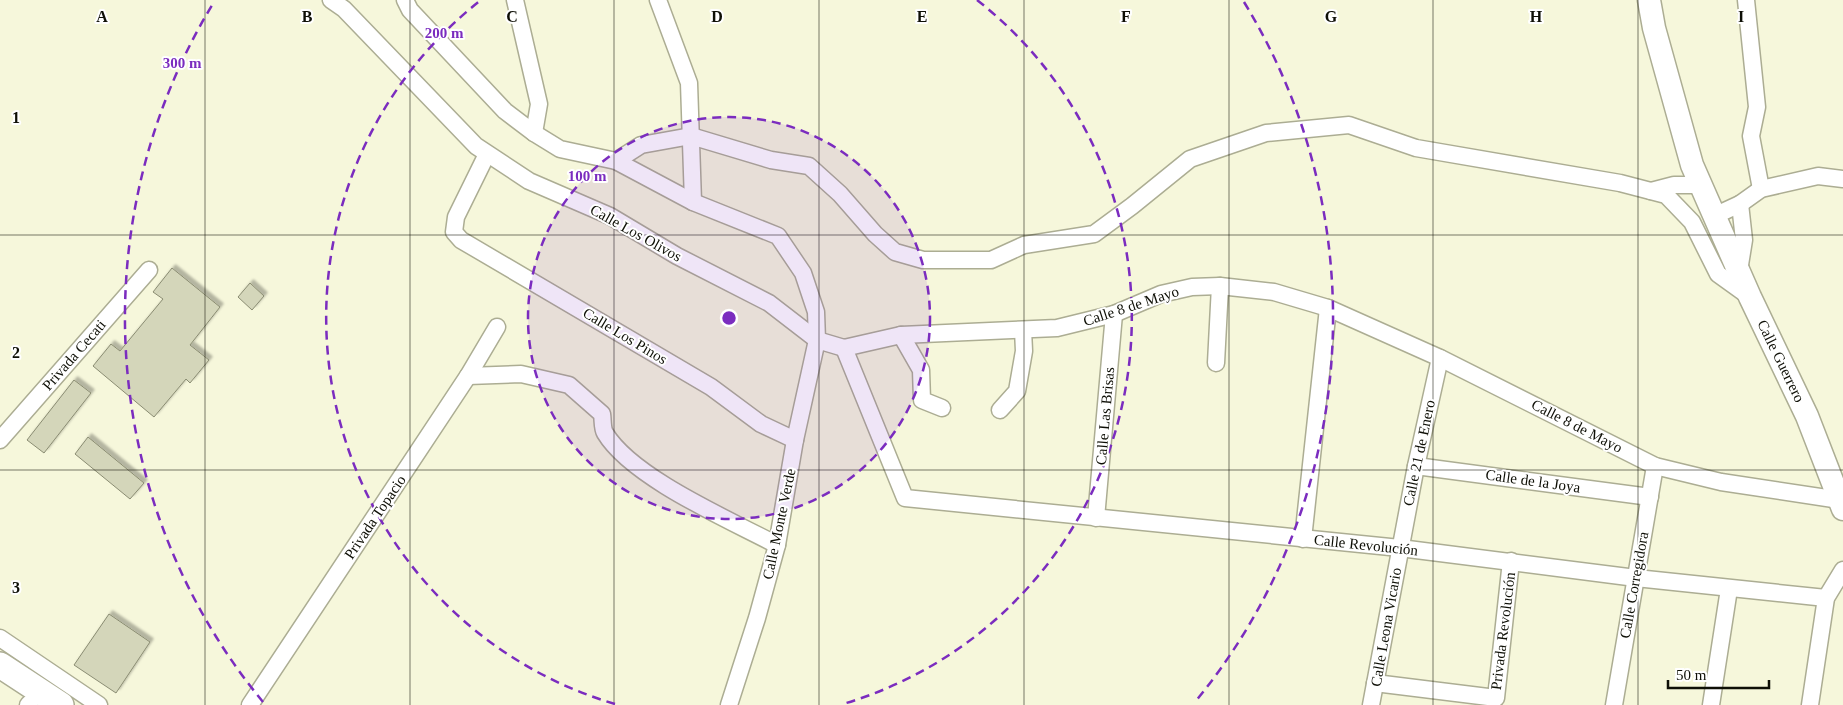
<svg xmlns="http://www.w3.org/2000/svg" width="1843" height="705" viewBox="0 0 1843 705" font-family="'Times New Roman',serif">
<defs>
<filter id="shadow"><feDropShadow dx="3.5" dy="-3.5" stdDeviation="1" flood-color="#0004"/></filter>
</defs>
<rect width="100%" height="100%" fill="#f6f7db"/>
<!-- building -->
<g fill="#d4d6ba" stroke="#8a8c72" filter="url(#shadow)">
<polygon points="172,268 220,307 190,345 209,360 190,383 186,379 154,417 93,366 111,344 120,351 163,299 153,292"/>
<polygon points="250,283 264,296 252,310 238,297"/>
<polygon points="74,380 91,393 44,453 27,440"/>
<polygon points="88,437 144,483 130,499 75,454"/>
<polygon points="109,614 150,642 116,693 74,665"/>
</g>
<g fill="none" stroke-linecap="round" stroke-linejoin="round">
<!-- street casing -->
<g stroke="#acad93" stroke-width="19">
<g id="street">
<polyline points="331,0 344,9 476,146 529,181 610,216 677,256 769,303 817,340 844,348"/>
<polyline points="405,0 410,10 505,111 534,133 560,149 616,161 693,202 778,236 803,273 816,312 817,340 795,440 777,545 757,618 729,705"/>
<polyline points="515,0 539,104 534,133"/>
<polyline points="658,0 689,83 693,202"/>
<polyline points="1746,0 1757,107 1751,136 1761,189"/>
<polyline points="487,154 456,217 454,232 461,240 711,387 761,424 795,440"/>
<polyline points="616,161 641,145 691,136 771,160 809,166 840,194 875,234 895,252 923,260 991,260 1024,245 1094,234 1132,206 1190,159 1266,133 1349,125 1416,148 1620,183 1666,195 1692,222 1718,274 1750,297"/>
<polyline points="1651,191 1674,185 1701,185"/>
<polyline points="1714,216 1740,204 1761,189 1818,176 1843,179"/>
<polyline points="1739,271 1744,240 1740,204"/>
<polyline points="901,335 921,370 922,400 942,408"/>
<polyline points="844,348 905,498 1400,548 1636,578 1826,598"/>
<polyline points="844,348 901,335 1057,328 1114,314 1161,294 1192,287 1220,286 1274,292 1328,308 1440,358 1655,466 1721,482 1840,500"/>
<polyline points="1216,363 1220,286"/>
<path d="M 468,376 L 521,374 L 569,385 L 602,414 C 603,419 602,428 605,433 C 632,478 730,520 777,545"/>
<polyline points="1000,410 1017,391 1024,351 1023,330"/>
<polyline points="0,440 149,270"/>
<polyline points="1416,466 1650,497"/>
<polyline points="1096,518 1114,314"/>
<polyline points="1303,539 1328,308"/>
<polyline points="0,638 99,705"/>
<polyline points="1375,683 1496,698 1511,561"/>
<polyline points="28,705 30,703"/>
<polyline points="250,705 468,376 497,327"/>
<polyline points="1371,705 1416,466 1440,358"/>
<polyline points="1614,705 1655,466"/>
<polyline points="1711,705 1729,589"/>
<polyline points="1810,705 1826,598 1843,570"/>
</g>
</g>
<!-- secondary casing -->
<g stroke="#acad93" stroke-width="25">
<polyline id="secondary" points="1649,0 1654,28 1692,165 1750,297 1807,416 1843,509"/>
</g>
<!-- primary casing -->
<g stroke="#acad93" stroke-width="28">
<polyline id="primary" points="0,665 61,705"/>
</g>
<!-- street -->
<use href="#street" stroke="#fff" stroke-width="16"/>
<!-- secondary -->
<use href="#secondary" stroke="#fff" stroke-width="22"/>
<!-- primary -->
<use href="#primary" stroke="#fff" stroke-width="25"/>
</g>
<!-- grid -->
<path fill="none" stroke="#0e0f06" stroke-width="1" stroke-opacity="0.55" d="M 205,0 L 205,705M 410,0 L 410,705M 614,0 L 614,705M 819,0 L 819,705M 1024,0 L 1024,705M 1229,0 L 1229,705M 1433,0 L 1433,705M 1638,0 L 1638,705M 0,235 L 1843,235M 0,470 L 1843,470"/>
<!-- distance rings -->
<circle cx="729" cy="318" r="201" fill="#7b2cbf" fill-opacity=".12"/>
<g fill="none" stroke="#7b2cbf" stroke-width="2.5" stroke-dasharray="9 6">
<circle cx="729" cy="318" r="201"/>
<path d="M615 704A403 403 0 0 1 481 0M977 0A403 403 0 0 1 843 704"/>
<path d="M263 702A604 604 0 0 1 214 2M1244 2A604 604 0 0 1 1195 702"/>
</g>
<g text-anchor="middle" stroke-width="4" stroke-linejoin="round" paint-order="stroke">
<!-- street labels -->
<g font-size="15" fill="#0e0f06" stroke="#fff">
<text transform="translate(636 233) rotate(29)" y="5">Calle Los Olivos</text>
<text transform="translate(1131 306) rotate(-18)" y="5">Calle 8 de Mayo</text>
<text transform="translate(625 336) rotate(31)" y="5">Calle Los Pinos</text>
<text transform="translate(74 355) rotate(-49)" y="5">Privada Cecati</text>
<text transform="translate(1781 361) rotate(64)" y="5">Calle Guerrero</text>
<text transform="translate(1105 416) rotate(-85)" y="5">Calle Las Brisas</text>
<text transform="translate(1577 426) rotate(27)" y="5">Calle 8 de Mayo</text>
<text transform="translate(1419 453) rotate(-78)" y="5">Calle 21 de Enero</text>
<text transform="translate(1533 481) rotate(8)" y="5">Calle de la Joya</text>
<text transform="translate(375 517) rotate(-56)" y="5">Privada Topacio</text>
<text transform="translate(779 524) rotate(-78)" y="5">Calle Monte Verde</text>
<text transform="translate(1366 545) rotate(6)" y="5">Calle Revolución</text>
<text transform="translate(1634 585) rotate(-80)" y="5">Calle Corregidora</text>
<text transform="translate(1386 627) rotate(-80)" y="5">Calle Leona Vicario</text>
<text transform="translate(1503 631) rotate(-83)" y="5">Privada Revolución</text>
</g>
</g>
<g font-size="16" text-anchor="middle" font-weight="bold" fill="#0e0f06" stroke="#fff" stroke-width="4" stroke-linejoin="round" paint-order="stroke">
<text x="102" y="22">A</text>
<text x="307" y="22">B</text>
<text x="512" y="22">C</text>
<text x="717" y="22">D</text>
<text x="922" y="22">E</text>
<text x="1126" y="22">F</text>
<text x="1331" y="22">G</text>
<text x="1536" y="22">H</text>
<text x="1741" y="22">I</text>
<text x="16" y="123">1</text>
<text x="16" y="358">2</text>
<text x="16" y="593">3</text>
</g>
<circle cx="729" cy="318" r="8" fill="#7b2cbf" stroke="#fff" stroke-width="2.5"/>
<g font-size="15" text-anchor="middle" font-weight="bold" fill="#7b2cbf" stroke="#fff" stroke-width="4" stroke-linejoin="round" paint-order="stroke">
<text x="444" y="38">200 m</text>
<text x="182" y="68">300 m</text>
<text x="587" y="181">100 m</text>
</g>
<!-- scale -->
<path d="M1668 680v8h101v-8" fill="none" stroke="#0e0f06" stroke-width="2.5"/>
<text x="1676" y="680" font-size="15" fill="#0e0f06" stroke="#ffffff" stroke-width="4" paint-order="stroke">50 m</text>
</svg>
